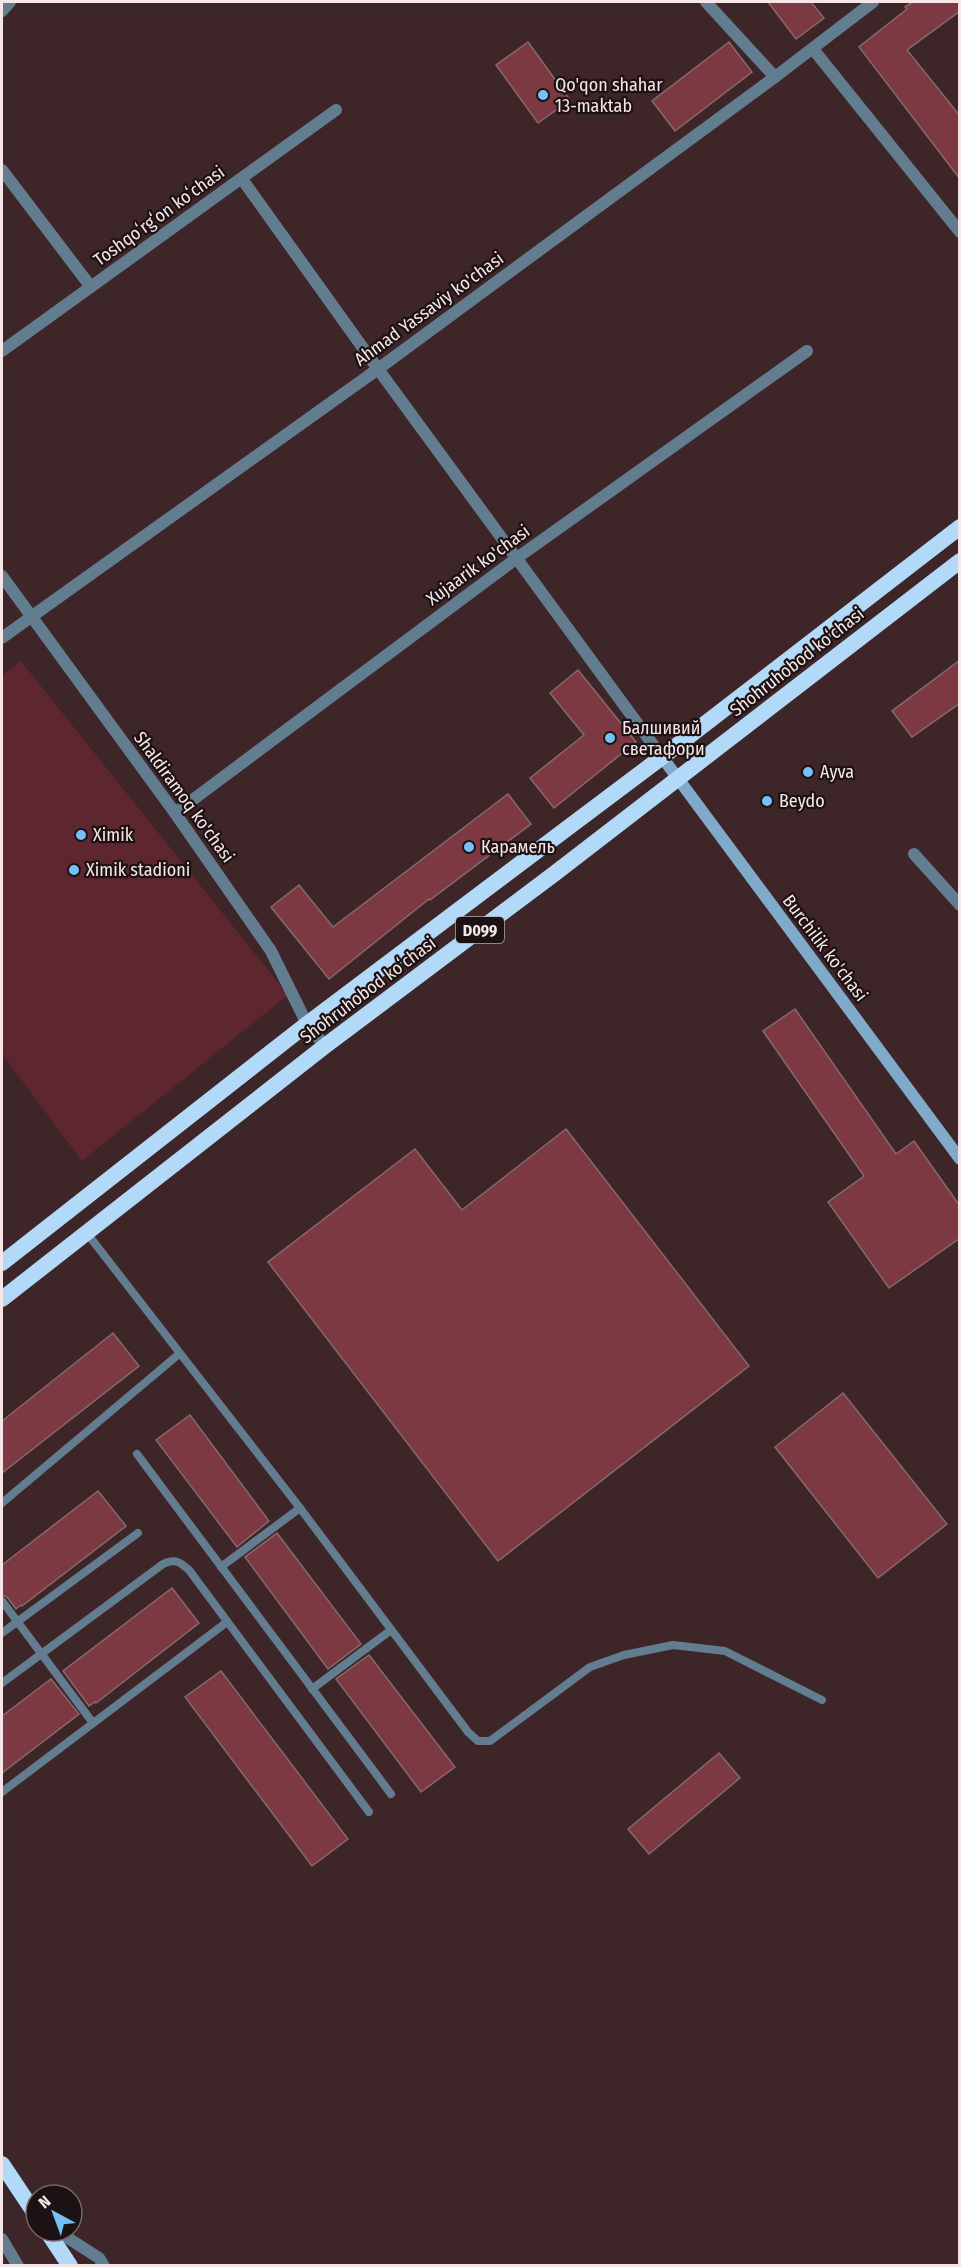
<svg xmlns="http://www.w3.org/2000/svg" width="961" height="2267" viewBox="0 0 961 2267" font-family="'Fira Sans Condensed',sans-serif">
<rect width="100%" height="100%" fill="#3d2528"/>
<!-- green -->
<polygon fill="#5e262e" points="21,661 288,995 82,1161 2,1054 2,675"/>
<!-- building -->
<g fill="#7d3942" stroke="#86696c" stroke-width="1.5">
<polygon points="768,2 811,2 824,18 796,39"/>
<polygon points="913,2 960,2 960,11 907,50 960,116 960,179 859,47 907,9 905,7"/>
<polygon points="528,42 570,100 538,123 496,65"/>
<polygon points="729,42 752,72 675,131 652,101"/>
<polygon points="960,660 960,703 912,737 892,711"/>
<polygon points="578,670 636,742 554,808 530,778 584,735 550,693"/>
<polygon points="508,794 531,824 430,900 429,899 329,979 271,907 299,885 333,927"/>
<polygon points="795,1009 896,1154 914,1141 960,1206 960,1238 889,1288 828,1202 864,1176 763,1031"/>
<polygon points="566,1129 749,1366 498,1561 268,1262 415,1149 462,1210"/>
<polygon points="113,1333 139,1366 2,1473 2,1421"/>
<polygon points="843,1393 947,1524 878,1578 775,1447"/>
<polygon points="190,1415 269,1521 237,1547 156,1440"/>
<polygon points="98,1491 126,1526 22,1606 21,1605 16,1609 7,1597 2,1595 2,1565"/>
<polygon points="277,1533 361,1644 328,1669 245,1557"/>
<polygon points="172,1588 199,1623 96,1703 95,1702 89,1706 63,1671"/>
<polygon points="369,1655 455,1767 421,1792 336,1679"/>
<polygon points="221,1671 348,1839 312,1866 185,1697"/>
<polygon points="51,1679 79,1714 2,1773 2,1716"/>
<polygon points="719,1753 740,1778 649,1854 628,1829"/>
</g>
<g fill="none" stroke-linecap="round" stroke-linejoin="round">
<!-- service -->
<g stroke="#637d90" stroke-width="8">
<polyline points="86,1232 300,1508 468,1732 478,1741 490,1741 590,1667 624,1655 673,1645 725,1651 822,1700"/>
<polyline points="137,1454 391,1794"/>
<polyline points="2,1503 179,1354"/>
<polyline points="221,1567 300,1508"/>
<polyline points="2,1601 93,1723"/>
<polyline points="2,1633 138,1533"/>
<path d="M 2,1683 L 163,1564 C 175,1558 180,1562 189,1570 L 369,1812"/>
<polyline points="312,1689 391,1630"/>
<polyline points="2,1792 227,1622"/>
</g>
<!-- minor -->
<g stroke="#637d90" stroke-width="12">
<polyline points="706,2 775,77"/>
<polyline points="2,11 10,2"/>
<polyline points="813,49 960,232"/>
<polyline points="2,170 91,287"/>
<polyline points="242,179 378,369 662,757"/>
<polyline points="2,351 336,110"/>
<polyline points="2,638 31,617"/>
<polyline points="175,813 517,558 807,351"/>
<polyline points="914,854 960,905"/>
<polyline points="57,2231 99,2258 104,2266"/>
<polyline points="2,2239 18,2266"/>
</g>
<!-- tertiary -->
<g stroke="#637d90" stroke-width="12">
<polyline points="2,576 175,813 271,951 307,1024 325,1046"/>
<polyline points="31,617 378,369 775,77 873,2"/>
</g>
<!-- secondary -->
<polyline stroke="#80aac9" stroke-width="12" points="662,757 960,1159"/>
<!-- trunk -->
<g stroke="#b2daf8" stroke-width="16">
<polyline points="2,1263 307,1024 662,757 960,527"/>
<polyline points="2,1299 325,1046 554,874 960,561"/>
<polyline points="2,2164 36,2215"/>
<polyline points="47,2231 70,2266"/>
</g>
</g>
<!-- markers -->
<g fill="#75c0f6" stroke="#1d1213" stroke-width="2">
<circle cx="543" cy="95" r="6"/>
<circle cx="610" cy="738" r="6"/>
<circle cx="808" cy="772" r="6"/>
<circle cx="767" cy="801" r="6"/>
<circle cx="81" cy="835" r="6"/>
<circle cx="469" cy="847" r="6"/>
<circle cx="74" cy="870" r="6"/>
</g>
<g text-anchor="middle" stroke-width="4.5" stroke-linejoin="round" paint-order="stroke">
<!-- shield labels -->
<rect fill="#1d1213" stroke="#b6a6a7" stroke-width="1.5" x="456" y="917" width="48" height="26" rx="4.5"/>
<g font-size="16" font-weight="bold" fill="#f7e6e7">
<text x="480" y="936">D099</text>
</g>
<!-- poi labels -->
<g font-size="18" fill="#f7e6e7" stroke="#1d1213" text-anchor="start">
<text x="555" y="91">Qo'qon shahar<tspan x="555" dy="21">13-maktab</tspan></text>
<text x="622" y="734">Балшивий<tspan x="622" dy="21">светафори</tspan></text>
<text x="820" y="778">Ayva</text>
<text x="779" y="807">Beydo</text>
<text x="93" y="841">Ximik</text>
<text x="481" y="853">Карамель</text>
<text x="86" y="876">Ximik stadioni</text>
</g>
<!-- street labels -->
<g font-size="18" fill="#f7e6e7" stroke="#1d1213">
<text transform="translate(159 216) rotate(-36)" y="6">Toshqoʻrgʻon koʻchasi</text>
<text transform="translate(429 309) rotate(-36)" y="6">Ahmad Yassaviy ko'chasi</text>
<text transform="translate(478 565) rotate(-36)" y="6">Xujaarik ko'chasi</text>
<text transform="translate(797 662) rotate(-38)" y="6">Shohruhobod koʻchasi</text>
<text transform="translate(184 797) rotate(54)" y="6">Shaldiramoq ko'chasi</text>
<text transform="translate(825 948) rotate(53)" y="6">Burchilik ko'chasi</text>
<text transform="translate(368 990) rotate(-37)" y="6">Shohruhobod koʻchasi</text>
</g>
</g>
<!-- border -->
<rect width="961" height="2267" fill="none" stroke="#f7e6e7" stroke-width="6"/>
<!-- north arrow -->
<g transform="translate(54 2213) rotate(319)"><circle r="28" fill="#1d1213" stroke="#746768" stroke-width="1.5"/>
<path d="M0-4.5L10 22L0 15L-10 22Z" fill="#75c0f6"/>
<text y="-9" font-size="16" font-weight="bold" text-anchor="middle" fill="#f7e6e7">N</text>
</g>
</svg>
